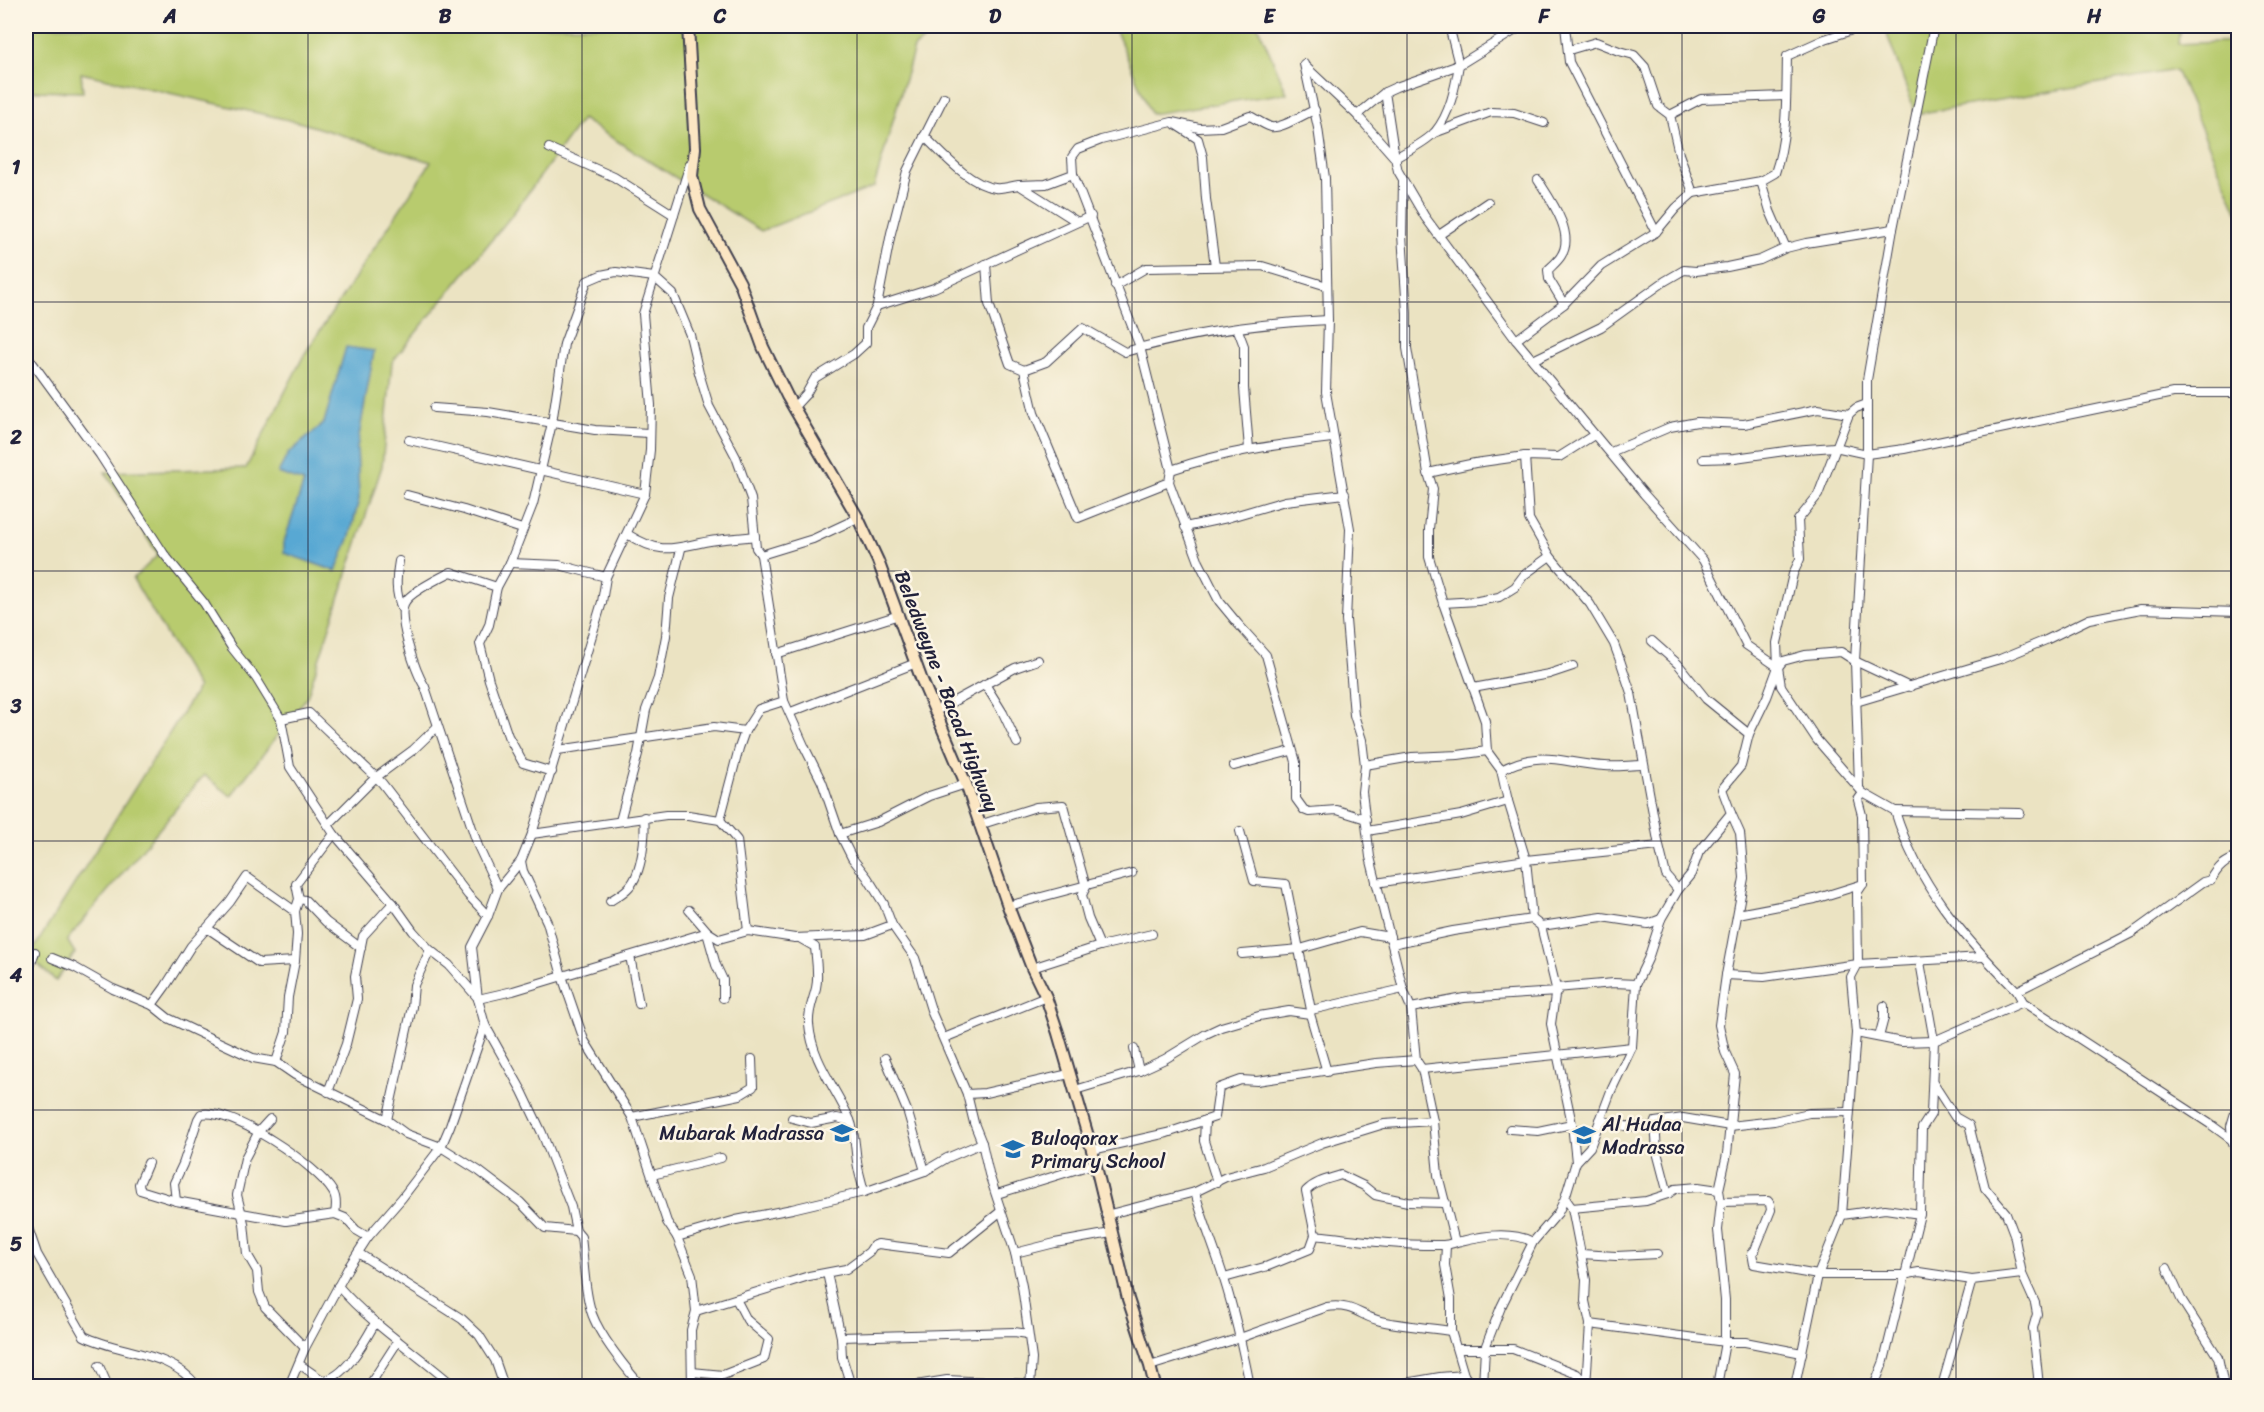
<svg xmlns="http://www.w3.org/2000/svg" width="2264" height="1412" viewBox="0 0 2264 1412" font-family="Sriracha,sans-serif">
<rect width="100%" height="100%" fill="#fcf5e5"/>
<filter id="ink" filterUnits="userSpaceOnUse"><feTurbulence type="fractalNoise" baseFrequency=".0167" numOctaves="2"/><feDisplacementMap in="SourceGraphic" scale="12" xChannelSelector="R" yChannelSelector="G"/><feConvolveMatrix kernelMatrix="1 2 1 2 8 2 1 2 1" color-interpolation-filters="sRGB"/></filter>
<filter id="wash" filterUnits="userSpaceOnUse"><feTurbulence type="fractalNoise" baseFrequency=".008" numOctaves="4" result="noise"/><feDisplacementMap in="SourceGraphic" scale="24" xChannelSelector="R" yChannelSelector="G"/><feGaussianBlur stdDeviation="1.35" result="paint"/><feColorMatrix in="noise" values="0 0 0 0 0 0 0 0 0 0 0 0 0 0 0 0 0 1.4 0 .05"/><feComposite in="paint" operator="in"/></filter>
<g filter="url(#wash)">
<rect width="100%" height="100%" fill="#ebe3c2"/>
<!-- green -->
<g fill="#b8cb6e" stroke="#6d7654" stroke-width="1.5" fill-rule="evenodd">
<path d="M 26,26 L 940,26 L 914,48 L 874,187 L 761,231 L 582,119 L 512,215 L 392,362 L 382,466 L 307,697 L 231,796 L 204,775 L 67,940 L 75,953 L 56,981 L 29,956 L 198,688 L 133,579 L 158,555 L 105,472 L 246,468 L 304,355 L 431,162 L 302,123 L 81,73 L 83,92 L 26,91 ZM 346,348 L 374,352 L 357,447 L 359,499 L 350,536 L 335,571 L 285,553 L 284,542 L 304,482 L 278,473 L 288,454 L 324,423 Z"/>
<polygon points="1114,26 1258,26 1287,93 1151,114"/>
<polygon points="1884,26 2180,26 2178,44 2238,41 2237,68 2238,213 2176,70 1916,114"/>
</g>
<!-- water -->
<polygon fill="#58a8d3" stroke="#3d6587" stroke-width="1.5" points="346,347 374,351 357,447 359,499 350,536 336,571 284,553 284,542 304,482 278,473 288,454 324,423"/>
</g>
<g filter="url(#ink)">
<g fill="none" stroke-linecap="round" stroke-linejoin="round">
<!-- street casing -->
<g stroke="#403f4f" stroke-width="10">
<g id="street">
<polyline points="1565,26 1569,62 1656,232"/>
<polyline points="1569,50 1596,42 1619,51 1634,55 1645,67 1658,106 1670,115 1679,154 1693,193 1761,181 1770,211 1786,248"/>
<polyline points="1304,64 1318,128 1325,178 1328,320 1326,392 1350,529 1346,620 1354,715 1362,740 1365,765 1362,792 1370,857 1403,989 1411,1008 1416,1060 1422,1069 1433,1121 1438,1175 1455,1242"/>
<polyline points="1306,67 1357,115 1394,157"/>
<path d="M 1385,92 L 1395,158 L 1398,171 L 1425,217 L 1516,340 L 1644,494 L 1703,560 L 1746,645 L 1778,667 L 1781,686 L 1817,740 L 1863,793 L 1895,811 C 1917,884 1964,938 2017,991 L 2023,1002 L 2210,1124 L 2232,1140 L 2238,1157"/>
<polyline points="1357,115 1385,92 1396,87 1459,65 1449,26"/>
<polyline points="1670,115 1701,99 1786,96"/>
<polyline points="1176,125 1198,139 1203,157 1206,199 1215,266"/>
<polyline points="1434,133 1491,112 1514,113 1544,123"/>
<path d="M 924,136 C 942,153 969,185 995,188 C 1003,189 1011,186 1019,185 L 1076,221"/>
<polyline points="549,148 614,177 674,215"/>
<path d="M 1395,158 C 1407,151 1425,143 1435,132 C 1450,114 1455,88 1459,65 L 1522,26"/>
<polyline points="1073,174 1140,347 1171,470 1169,482 1199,562 1219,601 1238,624 1266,655 1296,762 1296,799 1304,810 1309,812 1337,810 1366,819"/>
<path d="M 1538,180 C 1550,199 1576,234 1561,256 C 1558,261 1552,266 1548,270 L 1549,279 L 1564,304"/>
<polyline points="1403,181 1402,234 1407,313 1407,348 1428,473 1433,489 1429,529 1429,557 1443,603 1485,721 1487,751 1501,770 1508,801 1526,860 1532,919 1541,926 1556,988 1551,1024 1572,1124 1576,1162"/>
<path d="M 1761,181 L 1775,173 C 1788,136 1786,95 1787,56 L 1825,39 L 1864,26"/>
<path d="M 1019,185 L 1046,184 L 1073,174 L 1072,157 L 1078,149 L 1101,140 L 1172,122 L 1199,128 L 1221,127 L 1250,116 C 1256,119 1264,125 1271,127 C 1282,129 1303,114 1315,110"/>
<polyline points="1439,235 1488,202"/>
<polyline points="986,264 989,304 1010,364 1024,370 1034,413 1078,518 1169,482"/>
<polyline points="1115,286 1146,268 1262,266 1327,286"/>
<polyline points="877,306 934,288 1091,216"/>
<polyline points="1238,330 1244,346 1244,388 1249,449"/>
<polyline points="1516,340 1564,304 1601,266 1656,232 1676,208 1693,193"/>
<polyline points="26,354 100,455 164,554 204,603 232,648 256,678 281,719 290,767 334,834 393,903 413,931 430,950 449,965 477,997"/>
<polyline points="1533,360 1601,327 1665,281 1684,270 1696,271 1727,267 1760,260 1786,248 1806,243 1893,229"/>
<path d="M 1024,370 L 1046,362 L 1083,328 L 1125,352 C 1189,333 1262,323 1328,320"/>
<polyline points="434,408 488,412 595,430 649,433"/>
<polyline points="793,408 806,394 815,378 854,354 866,343 866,328 877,306 891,233 907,171 944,97"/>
<polyline points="409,440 645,494"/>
<polyline points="1611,452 1670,427 1697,422 1744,424 1818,409 1849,414"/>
<polyline points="1525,456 1529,519 1550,556 1590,604 1614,644 1621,663 1631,693 1659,846 1666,875 1678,890"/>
<polyline points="1703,459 1735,458 1792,450 1835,447 1867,454 1904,449 2173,393 2238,393"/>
<path d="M 1171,470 C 1226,451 1274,445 1332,438"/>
<polyline points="1428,473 1475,463 1525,456 1559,457 1594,435"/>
<polyline points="407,495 464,510 522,529"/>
<polyline points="1185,527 1227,518 1285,501 1345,494"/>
<path d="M 627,534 C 667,559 677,545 717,540 C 730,538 742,538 755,536"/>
<polyline points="761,555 813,539 858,518"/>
<path d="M 399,561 C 396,579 395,592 402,609"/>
<polyline points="510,563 559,565 606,577"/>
<path d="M 497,587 L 451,572 C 441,577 410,593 405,602 C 396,617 416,673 425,687 L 478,846 L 498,889"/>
<polyline points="1443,603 1478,601 1499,597 1515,587 1524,575 1550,556"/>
<polyline points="1652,641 1678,664 1706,699 1749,734"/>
<polyline points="776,654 899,615"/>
<polyline points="1778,667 1783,661 1805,655 1841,652 1855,661 1910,687"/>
<polyline points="985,684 1003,713 1017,743"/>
<polyline points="1473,688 1549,674 1573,666"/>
<polyline points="1856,702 2000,659 2046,640 2089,619 2141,609 2238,612"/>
<polyline points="936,711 1015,668 1038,660"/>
<polyline points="791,712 916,663"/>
<polyline points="281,719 309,713 382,783 468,895 488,916"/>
<polyline points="558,750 714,727 745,731"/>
<polyline points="1365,765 1412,757 1458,755 1487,751"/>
<polyline points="1234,766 1291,751"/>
<path d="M 1501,770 C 1543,748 1563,764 1605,766 C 1618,767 1630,765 1643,765"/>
<polyline points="552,772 523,763 508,736 489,680 480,644 489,625 497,587 510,563 533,504 552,423 564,344 587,281 601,275 616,272 654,277 673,294 690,335 699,373 709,406 736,457 751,499 756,548 761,555 784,701 805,748 822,782 840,834 852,858 867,877 884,904 892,925 915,958 932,1013 967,1094 974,1123 982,1143 989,1174 1015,1253 1022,1286 1032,1359 1030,1386"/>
<polyline points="1859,786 1855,661 1867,454 1867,404"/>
<polyline points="1895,811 2020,813"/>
<polyline points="720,820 739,748 745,731 759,709 784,701"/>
<polyline points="620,821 638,754 646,710 658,678 666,636 669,598 681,549"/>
<polyline points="328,825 375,778 413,750 437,727"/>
<polyline points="979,825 1036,807 1063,805 1086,887 1082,895 1088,918 1100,946 1152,934"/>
<polyline points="1240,831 1254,881 1286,884 1311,1010 1310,1014 1327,1072"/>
<polyline points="1367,831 1461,815 1508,801"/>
<polyline points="532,834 666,815 688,815 720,820 737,840 748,931"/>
<polyline points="840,834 878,822 929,796 966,784"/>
<polyline points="521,861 523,871 547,922 562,976 584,1040 632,1117 667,1222 677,1237 692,1275 696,1311 691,1330 692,1386"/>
<polyline points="1376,883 1526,860 1659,846"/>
<polyline points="299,899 305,900 326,922 361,948"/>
<path d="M 610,901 C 616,897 624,893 629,887 C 642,874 646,835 644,817"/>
<polyline points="1008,906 1132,873"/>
<polyline points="689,910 708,932"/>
<polyline points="1738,914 1815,899 1863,884"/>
<polyline points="1541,926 1602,917 1648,924 1661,919"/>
<polyline points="204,930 210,930 259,963 295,961"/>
<polyline points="707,933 716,965 723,980 723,998"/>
<path d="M 801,939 L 815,947 C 816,960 819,975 816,988 C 813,1001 808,1010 809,1024 C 812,1062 836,1087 850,1120 C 855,1132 855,1148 857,1161 C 858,1171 862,1182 864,1192"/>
<polyline points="1392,944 1453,931 1532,919"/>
<polyline points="1242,954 1300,949 1360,932 1390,937"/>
<polyline points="630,956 639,1004"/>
<polyline points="52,958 74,967 113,989 152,1005 168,1018 191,1029 253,1058 276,1062 295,1075 387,1120 406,1134 441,1147 479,1171 520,1202 545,1228 576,1231"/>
<polyline points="1032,968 1100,946"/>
<polyline points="1726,975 1764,977 1858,964 1983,957"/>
<polyline points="26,977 35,952"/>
<polyline points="1556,988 1614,983 1636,984"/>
<path d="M 2017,991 L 2132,933 L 2203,882 L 2211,880 C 2218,867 2225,861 2238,857"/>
<polyline points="478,999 513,991 708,932 719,939 748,931 795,938 865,935 892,925"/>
<polyline points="152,1005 165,987 191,946 230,902 247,877 295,911"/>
<polyline points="1411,1008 1464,998 1557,992"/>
<polyline points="1311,1010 1403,989"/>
<polyline points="1856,1033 1902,1042 1934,1041 2023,1002"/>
<polyline points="1879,1037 1884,1018 1884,1006"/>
<polyline points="944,1038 1046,997"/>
<polyline points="1134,1049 1139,1071"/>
<polyline points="885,1058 908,1113 925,1171"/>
<polyline points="276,1062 286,1032 288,997 295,961 297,934 295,911 299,899 296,884 334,834"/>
<polyline points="1422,1069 1632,1047"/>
<polyline points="1933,1083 1955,1117 1969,1125 1985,1188 2006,1213 2014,1234 2022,1274 2035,1303 2037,1314 2033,1328 2039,1386"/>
<polyline points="1075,1090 1139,1071 1165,1059 1206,1034 1221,1027 1259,1016 1289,1011 1310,1014"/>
<polyline points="328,1092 346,1044 357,999 355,976 363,936 393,903"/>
<polyline points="967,1094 985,1093 1069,1074"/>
<polyline points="632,1117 740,1095 753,1087 752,1059"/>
<polyline points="792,1118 811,1123 837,1118 850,1121"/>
<polyline points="270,1119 259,1131 245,1158 237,1195 244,1223 247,1254 257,1271 259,1292 265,1307 305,1348"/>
<polyline points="387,1120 412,1007 414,985 430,950"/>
<polyline points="1205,1120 1204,1141 1217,1182"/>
<polyline points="1600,1120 1625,1126 1656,1127"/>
<polyline points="1510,1129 1538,1131 1572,1124"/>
<polyline points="2232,1140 2231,1126 2238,1103"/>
<polyline points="1092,1150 1167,1133 1215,1117 1219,1088 1241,1080 1257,1081 1376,1063 1416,1060"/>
<polyline points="148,1163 139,1184 140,1190 176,1201 286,1221 335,1214 345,1218 356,1230 368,1237"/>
<polyline points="652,1175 721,1158"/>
<path d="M 1195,1192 C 1203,1222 1215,1249 1224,1279 C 1235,1314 1243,1350 1250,1386"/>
<polyline points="997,1194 1094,1164"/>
<polyline points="1668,1194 1657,1152 1655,1122 1683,1118 1730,1126 1774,1121 1809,1113 1849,1112"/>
<polyline points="1565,1198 1572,1208 1586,1280 1585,1301 1590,1324 1586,1386"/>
<path d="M 176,1201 L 174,1183 L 183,1164 L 198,1119 L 201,1114 C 231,1107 318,1166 333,1192 C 337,1198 336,1208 335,1214"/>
<polyline points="1721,1202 1768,1201 1770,1204 1771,1210 1755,1250 1752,1253 1754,1264 1818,1275 1903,1275 1919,1272 1972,1280 2022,1274"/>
<polyline points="1572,1208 1646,1201 1668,1194 1675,1189 1698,1187 1719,1190"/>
<polyline points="1106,1215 1195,1192 1226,1177 1264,1167 1322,1143 1384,1124 1433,1121"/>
<polyline points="1842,1215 1885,1209 1920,1214"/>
<path d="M 26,1222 L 37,1254 L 84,1336 C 121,1354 170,1351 197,1386"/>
<path d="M 1315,1235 C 1357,1240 1401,1246 1443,1245 C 1449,1245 1455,1242 1461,1241 C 1484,1235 1512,1231 1533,1242"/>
<polyline points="677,1237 736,1220 792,1209 864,1192 925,1171 947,1158 982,1143"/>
<polyline points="1446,1245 1445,1265 1451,1299 1451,1331 1464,1375 1472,1386"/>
<polyline points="358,1253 462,1319 479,1335 495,1360 504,1386"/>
<polyline points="1015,1253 1055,1243 1111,1233"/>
<polyline points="1581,1254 1616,1256 1657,1254"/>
<polyline points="2167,1268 2181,1299 2218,1357 2224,1386"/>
<polyline points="827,1273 841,1337 842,1357 851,1386"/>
<path d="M 1224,1278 L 1268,1266 L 1310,1249 L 1315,1235 L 1306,1191 C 1316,1181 1329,1179 1341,1175 L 1364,1186 L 1375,1195 L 1408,1202 L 1446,1203"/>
<path d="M 338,1286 C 372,1325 415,1352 454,1386"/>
<polyline points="696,1311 809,1276 846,1269 869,1252 873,1246 878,1244 949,1253 1000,1212"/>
<polyline points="1590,1324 1725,1342 1745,1342 1802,1353"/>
<polyline points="841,1337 1014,1332 1028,1334"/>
<polyline points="1457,1349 1513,1349 1577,1374 1586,1384 1602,1386"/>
<path d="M 299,1364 L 322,1380 C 344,1380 365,1341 375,1323"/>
<polyline points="99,1366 108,1386"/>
<path d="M 1150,1366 L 1240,1338 L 1327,1307 C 1355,1303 1361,1318 1385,1322 C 1407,1326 1429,1328 1451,1331"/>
<polyline points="692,1372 723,1375 764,1359 769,1339 747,1320 736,1299"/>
<polyline points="298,1386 292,1379 305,1348 348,1268 368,1237 402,1198 441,1147 450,1126 485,1025"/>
<polyline points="369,1386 398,1341"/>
<path d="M 641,1386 C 625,1367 595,1331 590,1307 C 584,1285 584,1260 581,1237 L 576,1231 L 571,1207 L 542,1133 L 522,1091 L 485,1025 L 478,999 L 472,947 L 488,916 L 498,889 L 521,861 L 532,834 L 602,602 L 606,577 L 645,494 L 650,450 L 651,405 L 643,314 L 690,164"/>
<polyline points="910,1386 947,1380 1030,1384"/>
<polyline points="1388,1386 1440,1377 1464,1375"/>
<polyline points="1483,1386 1485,1348 1501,1307 1533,1242 1558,1213 1565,1198 1576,1162 1590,1147 1611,1091 1632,1047 1636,984 1648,959 1661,919 1678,890 1691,874 1699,852 1731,813 1722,789 1741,766 1749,734 1767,697 1778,667 1777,643 1793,574 1800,559 1798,520 1818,495 1849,414 1856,408 1867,404 1867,380 1893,229 1934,26"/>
<polyline points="1717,1386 1725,1342 1725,1300 1718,1230 1721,1202 1719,1190 1727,1154 1735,1074 1725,1052 1719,1025 1726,975 1744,878 1740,833 1731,813"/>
<polyline points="1795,1386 1818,1275 1842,1215 1856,1033 1851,977 1858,964 1857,893 1863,884 1862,815 1858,800 1863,793"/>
<polyline points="1874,1386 1884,1361 1920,1214 1922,1128 1931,1114 1934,1041 1920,962"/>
<polyline points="1942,1386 1972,1280"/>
</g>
</g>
<!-- secondary casing -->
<g stroke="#403f4f" stroke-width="14">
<polyline id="secondary" points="688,26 695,148 692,176 700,209 740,283 763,347 787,396 858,518 878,561 921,678 966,784 1008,906 1032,968 1046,997 1058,1033 1092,1150 1128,1299 1150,1366 1155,1386"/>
</g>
<!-- street -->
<use href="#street" stroke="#fff" stroke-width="8"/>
<!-- secondary -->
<use href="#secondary" stroke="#fbe6c3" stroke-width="10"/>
</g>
</g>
<!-- grid -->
<path fill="none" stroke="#22223b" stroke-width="1.5" stroke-opacity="0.55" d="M 308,26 L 308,1386M 582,26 L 582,1386M 857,26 L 857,1386M 1132,26 L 1132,1386M 1407,26 L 1407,1386M 1682,26 L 1682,1386M 1956,26 L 1956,1386M 26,302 L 2238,302M 26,571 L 2238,571M 26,841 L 2238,841M 26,1110 L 2238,1110"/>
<!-- icons -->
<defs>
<g id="school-bare" transform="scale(1.8)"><path d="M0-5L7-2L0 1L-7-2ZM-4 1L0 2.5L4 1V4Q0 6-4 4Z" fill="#1f6fb2" stroke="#fcf5e5" stroke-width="2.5" paint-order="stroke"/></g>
</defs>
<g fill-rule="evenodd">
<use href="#school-bare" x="842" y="1133"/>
<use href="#school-bare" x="1584" y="1135"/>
<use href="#school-bare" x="1013" y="1149"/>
</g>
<g text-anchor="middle" stroke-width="5" stroke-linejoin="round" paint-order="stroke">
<!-- street labels -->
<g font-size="20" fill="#22223b" stroke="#fcf5e5">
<text transform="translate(947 691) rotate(69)" y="7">Beledweyne - Bacad Highway</text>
</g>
<!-- poi labels -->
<g font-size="20" fill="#22223b" stroke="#fcf5e5" text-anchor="start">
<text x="1602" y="1131">Al Hudaa<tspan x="1602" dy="23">Madrassa</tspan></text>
<text x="824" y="1140" text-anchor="end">Mubarak Madrassa</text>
<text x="1031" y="1145">Buloqorax<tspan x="1031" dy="23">Primary School</tspan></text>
</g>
</g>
<!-- margin -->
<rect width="2264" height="1412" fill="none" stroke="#fcf5e5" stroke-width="66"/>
<rect x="33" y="33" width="2198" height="1346" fill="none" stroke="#22223b" stroke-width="2"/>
<g font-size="20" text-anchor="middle" font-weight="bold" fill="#22223b">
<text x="170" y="23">A</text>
<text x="445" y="23">B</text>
<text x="720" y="23">C</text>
<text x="995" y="23">D</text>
<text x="1269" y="23">E</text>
<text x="1544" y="23">F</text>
<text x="1819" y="23">G</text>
<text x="2094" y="23">H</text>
<text x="16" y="174">1</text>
<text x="16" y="444">2</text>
<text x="16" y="713">3</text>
<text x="16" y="982">4</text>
<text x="16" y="1251">5</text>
</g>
</svg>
